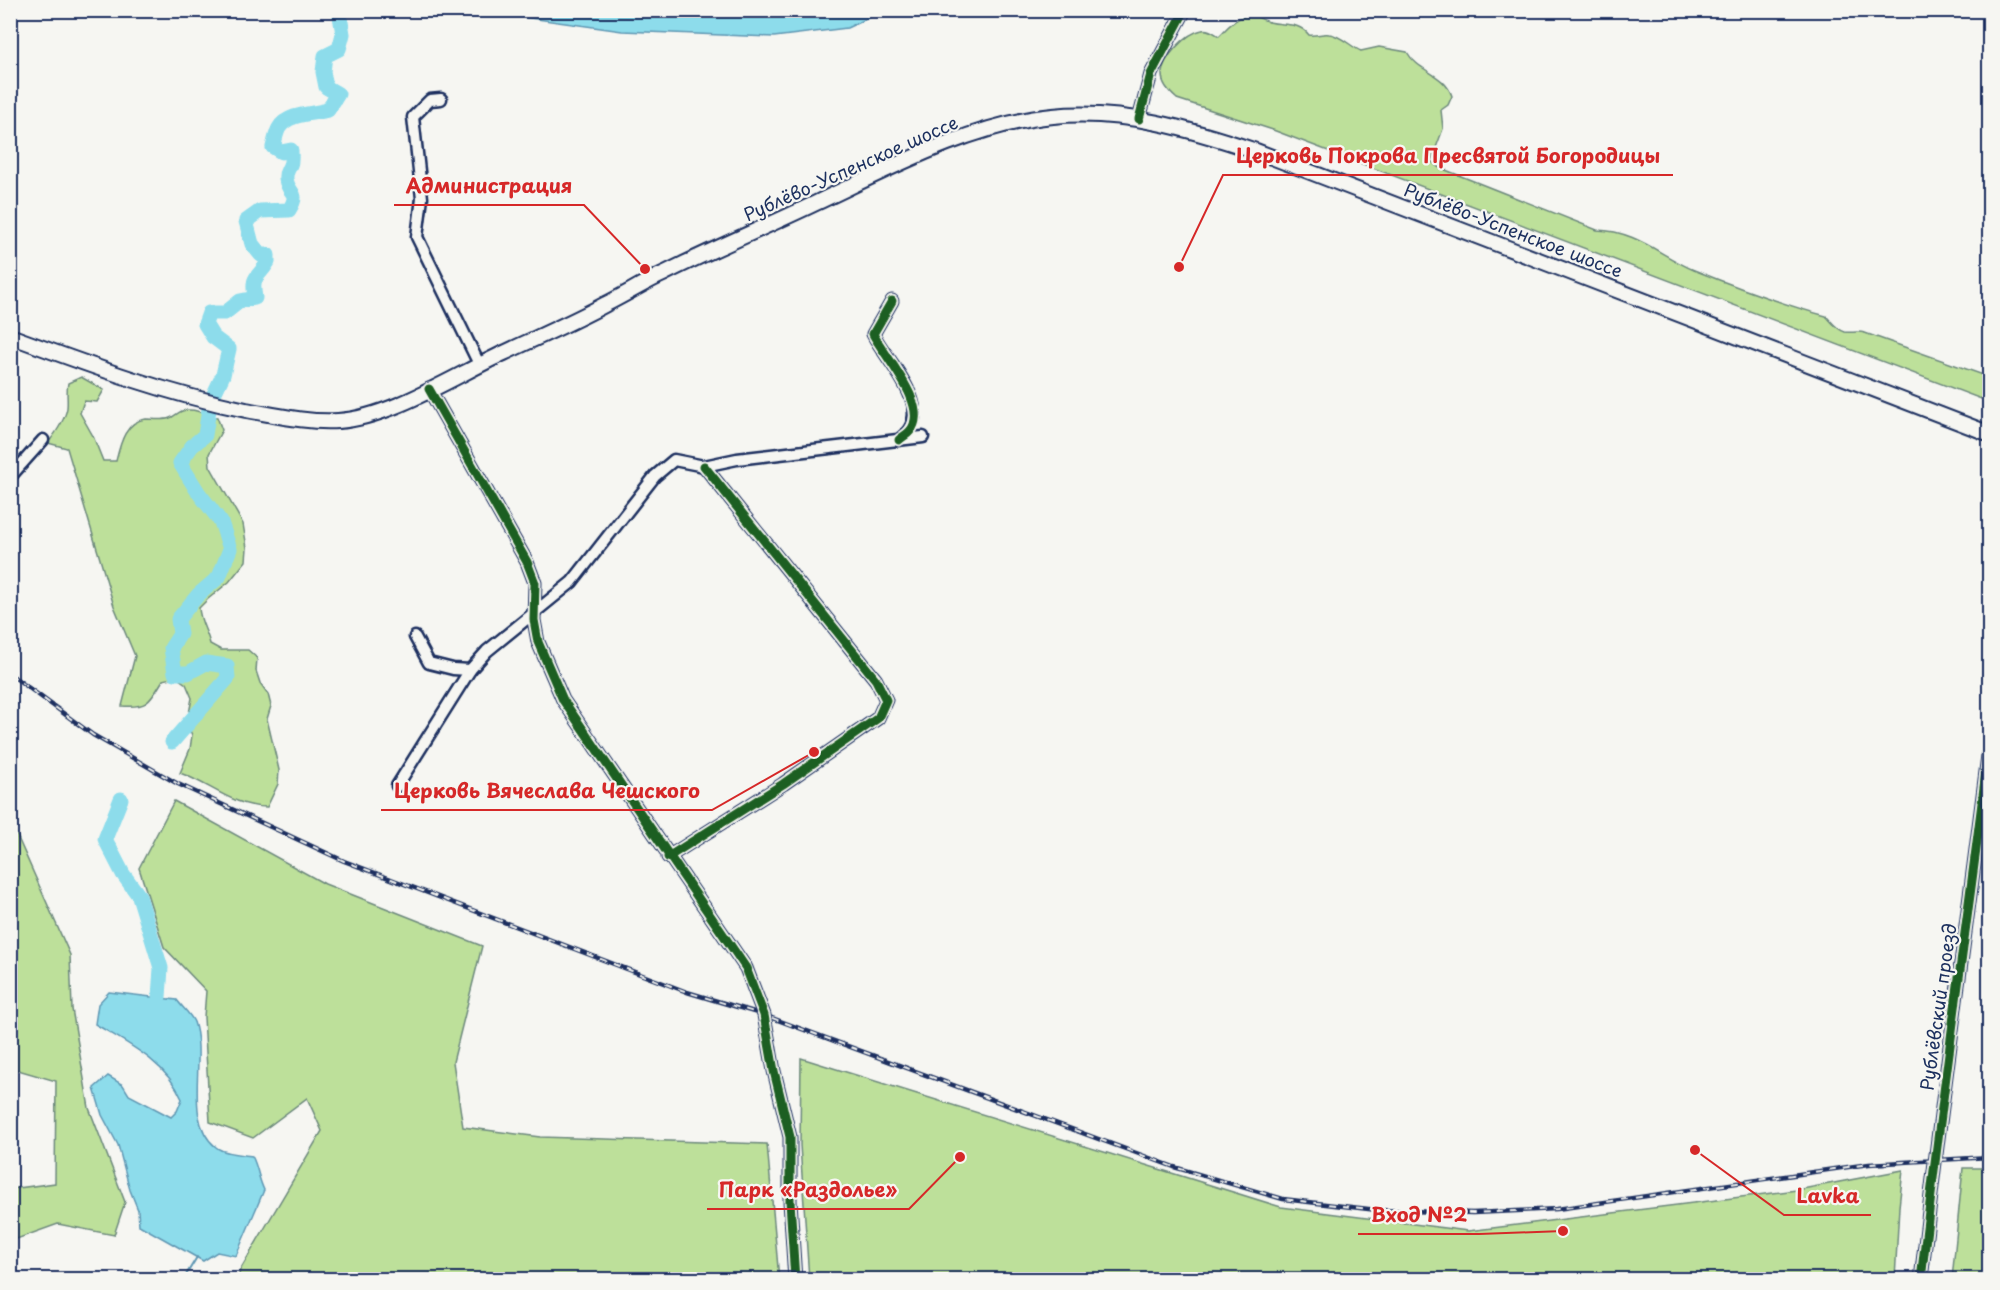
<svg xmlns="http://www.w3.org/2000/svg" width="2000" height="1290" viewBox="0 0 2000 1290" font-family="'Playpen Sans',sans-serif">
<rect width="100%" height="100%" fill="#f6f6f2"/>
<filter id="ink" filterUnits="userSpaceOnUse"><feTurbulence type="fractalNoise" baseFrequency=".0167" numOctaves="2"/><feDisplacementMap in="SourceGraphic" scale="12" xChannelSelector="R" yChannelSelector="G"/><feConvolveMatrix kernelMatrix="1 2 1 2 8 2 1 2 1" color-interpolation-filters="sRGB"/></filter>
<g filter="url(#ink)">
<!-- green -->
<g fill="#bde09a" stroke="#6c887c" stroke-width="1.5">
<path d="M 1251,14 C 1256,16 1263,20 1269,22 C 1284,26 1298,21 1309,35 C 1317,36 1322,33 1329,34 C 1341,35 1351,47 1361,51 L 1379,47 L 1407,52 C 1418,72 1444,73 1452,96 L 1448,105 L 1441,110 L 1443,129 L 1431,161 L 1438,167 L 1597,230 C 1637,231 1659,255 1694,270 C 1736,287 1782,304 1826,316 C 1831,321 1837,330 1845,332 C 1851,333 1858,331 1865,333 L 1989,377 L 1989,402 L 1273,130 L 1177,99 C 1170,93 1162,85 1162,75 C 1161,59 1186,33 1202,30 C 1208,28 1214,33 1219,36 C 1229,26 1236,17 1251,14 Z"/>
<path d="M 81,377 L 104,390 L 97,402 L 84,401 L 80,413 L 93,436 L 103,461 L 116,461 C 120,445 125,421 146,419 C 153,419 163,421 170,418 C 174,417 177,413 182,411 C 194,407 205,415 217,417 L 222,430 L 209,454 L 210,466 L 243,524 L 247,548 L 246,561 L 229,582 L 208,599 L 199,608 C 200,622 207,631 210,644 L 221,650 L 248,650 L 257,658 L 256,671 L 260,683 L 268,694 L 271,706 L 267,719 L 279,770 L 278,784 L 267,807 C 234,807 210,784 180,773 L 190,749 L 192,735 L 187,724 L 192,698 L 186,684 L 176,677 L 163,680 C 150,701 149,708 122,706 L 135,656 L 114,606 L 67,448 L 48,443 C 55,434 65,420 67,408 C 68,400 66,392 68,383 Z"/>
<polygon points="174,801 325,884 482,946 453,1062 463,1127 540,1137 767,1144 779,1279 238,1279 240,1270 322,1131 307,1098 253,1138 210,1122 204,1017 206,991 164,947 139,868"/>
<polygon points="11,829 14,829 70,955 72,1009 89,1108 125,1202 114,1235 58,1224 11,1241 11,1189 55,1183 56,1081 11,1068"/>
<polygon points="801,1058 1281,1207 1468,1231 1797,1190 1903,1170 1899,1207 1895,1279 809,1279 800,1145"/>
<polygon points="1963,1168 1989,1168 1989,1279 1952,1279"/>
</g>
<!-- water -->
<g fill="#8ddceb" stroke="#5f97b3" stroke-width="1.5">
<polygon points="479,11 883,11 847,28 774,37 622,31"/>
<path d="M 109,992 L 177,1000 C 182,1007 191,1015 194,1022 C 207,1059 182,1120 216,1147 C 224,1154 242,1154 252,1156 C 258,1167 258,1178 264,1190 L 236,1256 L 217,1252 L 203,1261 L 139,1225 L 138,1210 L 130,1190 L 118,1145 L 102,1115 L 94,1088 L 108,1076 L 123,1085 L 129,1095 L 171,1117 L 177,1111 L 182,1099 C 166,1062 127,1043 95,1024 L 98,1004 Z"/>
</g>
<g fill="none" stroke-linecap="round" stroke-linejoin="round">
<!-- stream -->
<polyline stroke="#5f97b3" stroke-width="2" points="183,1280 197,1257"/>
<!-- river -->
<g stroke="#8ddceb" stroke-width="15">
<path d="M 214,394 L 223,375 L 229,349 L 213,337 L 205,324 L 209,313 L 225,313 L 240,301 L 255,298 C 251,274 258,279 268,262 L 268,255 L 261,255 L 252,244 L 246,221 L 260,211 L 289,210 C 301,191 288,195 286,179 C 285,172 288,171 290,165 C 292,161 291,155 291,150 L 281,152 L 273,147 C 275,141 276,133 279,128 C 288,113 314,114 328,110 L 338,94 L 326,87 L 323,72 L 325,56 L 339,49 L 343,34 L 339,10"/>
<polyline points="172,742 228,678 227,666 206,663 188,673 175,673 171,648 180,634 178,619 198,595 219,577 230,549 221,522 198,492 180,463 192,446 205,435 209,409"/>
<polyline points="121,799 105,839 123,874 139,896 161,968 159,997"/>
</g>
<!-- minor casing -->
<g stroke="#1b2f5e" stroke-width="15">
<g id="minor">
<polyline points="441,99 430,100 413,117 422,198 417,237 479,364"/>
<polyline points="1139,119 1151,74 1185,10"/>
<path d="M 892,301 L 873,334 C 887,362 938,411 901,438"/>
<polyline points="429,389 527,562 535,583 534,620 538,642 563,700 746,968 764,1015 774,1071 790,1137 790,1201 795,1280"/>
<polyline points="10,477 43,440"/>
<polyline points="415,637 429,663 453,669 470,670 487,651 572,582 655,476 674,460 704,466 737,459 923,437"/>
<polyline points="397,786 470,670"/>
<polyline points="668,857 783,784 878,718 886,700 876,680 704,466"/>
<path d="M 1921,1280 C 1941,1099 1968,920 1990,739"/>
</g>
</g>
<!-- major casing -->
<g stroke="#1b2f5e" stroke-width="18">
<path id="major" d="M 10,336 C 89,365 164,393 246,410 C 275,415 308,423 338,421 C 390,418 456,375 504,353 C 538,337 573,322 606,304 C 626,294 645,282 665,273 C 715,248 766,227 816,203 C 890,168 972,124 1053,116 C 1123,109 1190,129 1256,151 L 1990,434"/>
</g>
<!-- minor -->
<use href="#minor" stroke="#f6f6f2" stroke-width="10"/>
<!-- major -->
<use href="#major" stroke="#f6f6f2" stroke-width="14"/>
<!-- rail casing -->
<g stroke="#1b2f5e" stroke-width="4.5">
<polyline id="rail" points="10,674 93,735 178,784 344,861 687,992 764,1015 1174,1167 1283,1199 1377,1210 1473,1213 1557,1209 1869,1164 1990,1157"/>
</g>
<!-- rail -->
<use href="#rail" stroke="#f6f6f2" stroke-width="2" stroke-dasharray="7" stroke-linecap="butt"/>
<!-- cycleway casing -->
<g stroke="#f6f6f2" stroke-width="13">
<g id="cycleway">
<polyline points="1139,119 1151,74 1185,10"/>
<path d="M 892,301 L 873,334 C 884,356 931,407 910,431 C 907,435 902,437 899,440"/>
<polyline points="429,389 527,562 535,583 534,620 538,642 563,700 746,968 764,1015 774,1071 790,1137 790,1201 795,1280"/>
<polyline points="668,857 783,784 878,718 886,700 876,680 704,466"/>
<path d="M 1921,1280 C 1941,1099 1968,920 1990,739"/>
</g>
</g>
<!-- cycleway -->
<use href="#cycleway" stroke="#1b5e20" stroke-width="9"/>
</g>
</g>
<g text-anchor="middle" stroke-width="4.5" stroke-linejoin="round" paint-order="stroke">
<!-- street labels -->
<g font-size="18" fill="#1b2f5e" stroke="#f6f6f2">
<text transform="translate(851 169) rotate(-24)" y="6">Рублёво-Успенское шоссе</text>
<text transform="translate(1513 231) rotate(21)" y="6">Рублёво-Успенское шоссе</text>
<text transform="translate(1939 1007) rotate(-82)" y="6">Рублёвский проезд</text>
</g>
</g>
<!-- callouts -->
<path fill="none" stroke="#d62828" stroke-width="2" d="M1179 267L1223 175H1673M645 269L584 205H394M814 752L712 810H381M960 1157L909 1209H707M1695 1150L1784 1215H1871M1563 1231L1479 1234H1358"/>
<g fill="#d62828" stroke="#f6f6f2" stroke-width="2">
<circle cx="1179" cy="267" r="6"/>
<circle cx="645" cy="269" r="6"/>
<circle cx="814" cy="752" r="6"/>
<circle cx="960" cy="1157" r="6"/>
<circle cx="1695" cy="1150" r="6"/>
<circle cx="1563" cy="1231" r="6"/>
</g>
<g font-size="20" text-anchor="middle" font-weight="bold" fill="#d62828" stroke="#f6f6f2" stroke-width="4.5" stroke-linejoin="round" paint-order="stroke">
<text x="1448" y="163">Церковь Покрова Пресвятой Богородицы</text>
<text x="489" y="193">Администрация</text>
<text x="547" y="798">Церковь Вячеслава Чешского</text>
<text x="808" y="1197">Парк «Раздолье»</text>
<text x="1828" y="1203">Lavka</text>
<text x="1419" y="1222">Вход №2</text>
</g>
<!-- margin -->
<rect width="2000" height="1290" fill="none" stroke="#f6f6f2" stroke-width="36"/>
<rect x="18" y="18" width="1964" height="1254" fill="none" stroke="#1b2f5e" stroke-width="2" filter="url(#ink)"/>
</svg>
